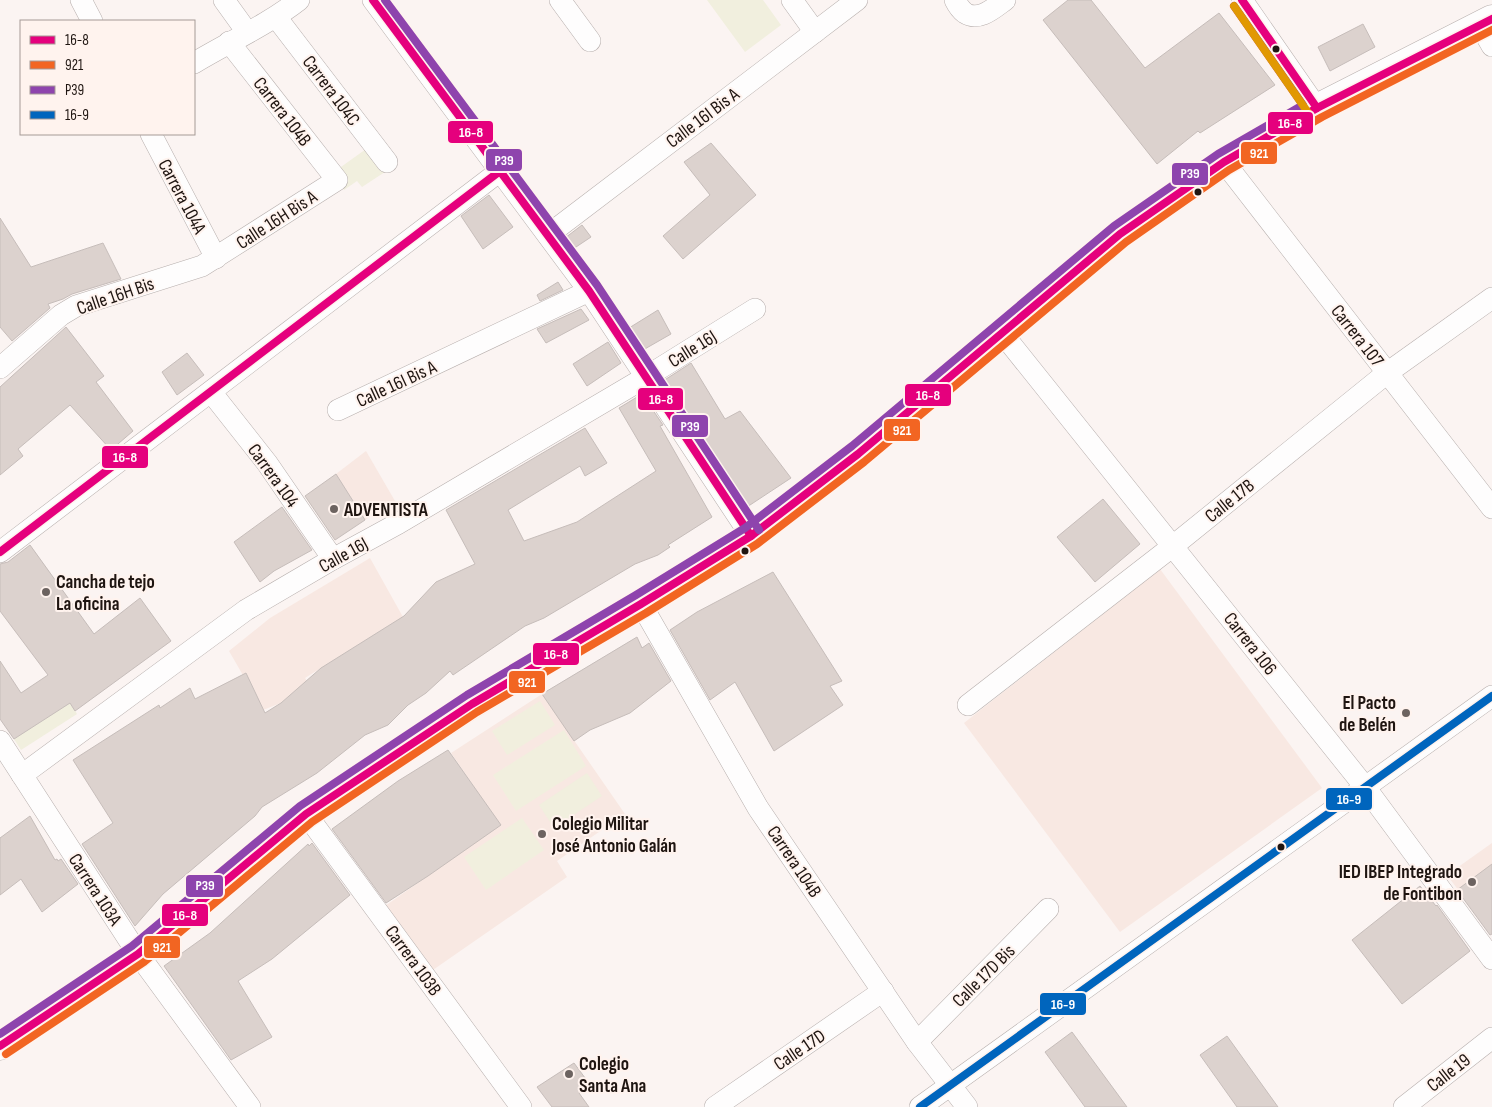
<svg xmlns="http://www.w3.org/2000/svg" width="1492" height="1107" viewBox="0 0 1492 1107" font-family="'Sofia Sans Condensed',sans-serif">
<rect width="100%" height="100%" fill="#fbf4f2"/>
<!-- built -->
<g fill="#f8e8e2">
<polygon points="366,451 395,501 365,520 336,474"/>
<polygon points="370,558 403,617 305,678 307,681 281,703 263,710 229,651 270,618"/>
<polygon points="1160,569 1322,788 1120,932 964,723"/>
<polygon points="542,694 625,814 557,861 567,877 430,972 385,906 500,825 451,753"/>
<polygon points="1492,843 1492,935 1447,875"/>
</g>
<!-- green -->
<g fill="#f1efde">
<polygon points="707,0 763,0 781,25 745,52"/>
<polygon points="373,144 391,168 362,187 357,181 344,190 337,180 334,172"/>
<polygon points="540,701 555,725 507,755 492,731"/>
<polygon points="70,703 77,714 21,750 14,739"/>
<polygon points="564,730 586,766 516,811 493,775"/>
<polygon points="587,773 602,796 554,828 539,805"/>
<polygon points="522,818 544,850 486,890 464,857"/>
</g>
<!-- building -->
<g fill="#dcd2ce" stroke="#c6bdba">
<polygon points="1068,0 1091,0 1145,68 1219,13 1275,85 1200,133 1198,131 1157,164 1043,20"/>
<polygon points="1363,24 1375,47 1330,71 1318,47"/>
<polygon points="711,143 756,195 683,259 663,236 710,195 684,162"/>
<polygon points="489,195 513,227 483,249 461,216"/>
<polygon points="0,218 31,267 103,243 121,279 72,294 63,299 48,304 50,308 12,341 0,327"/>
<polygon points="582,225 591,237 573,249 565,238"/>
<polygon points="558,282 563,290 540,301 537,295"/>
<polygon points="581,309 589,320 546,343 537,329"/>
<polygon points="658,310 671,334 643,350 629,328"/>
<polygon points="66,327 104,376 96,382 133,431 111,450 70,405 18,449 23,456 0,475 0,387"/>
<polygon points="608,342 621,363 587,386 573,364"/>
<polygon points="187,353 204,375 177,395 162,372"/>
<polygon points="691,363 725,419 740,411 791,478 747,507 663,381"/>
<polygon points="642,394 663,425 660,426 712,517 668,545 670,547 658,555 635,564 544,618 525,626 453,675 450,671 426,693 408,705 388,725 365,735 317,773 262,807 255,816 163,894 135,926 82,844 113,823 73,760 159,705 160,708 190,688 195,699 246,673 265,713 281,703 321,668 404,616 436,582 475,564 446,510 585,428 607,463 585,476 580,466 508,510 524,541 577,522 656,471 619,408"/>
<polygon points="336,474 365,520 335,540 305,496"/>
<polygon points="1103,499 1140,544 1095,582 1057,537"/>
<polygon points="282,507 312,550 274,571 260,582 234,542"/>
<polygon points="30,545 94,634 140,598 171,641 75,711 70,703 14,739 0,719 0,661 21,693 48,675 0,611 0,564 8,562"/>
<polygon points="773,572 842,681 830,686 843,705 774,751 735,682 710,700 670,630 697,612"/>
<polygon points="637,637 642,648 649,643 671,681 630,713 590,730 574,741 542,694"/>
<polygon points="448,750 501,825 428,876 386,903 332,829 398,781"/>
<polygon points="30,816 55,860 57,859 58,861 61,859 78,884 42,912 21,879 0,895 0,838"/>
<polygon points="312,843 350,895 272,959 238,981 272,1037 231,1060 164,966 210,933 308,844 309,846"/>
<polygon points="1492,864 1492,934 1490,935 1457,890"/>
<polygon points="1420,886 1436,906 1437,905 1470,951 1402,1004 1352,940"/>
<polygon points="1072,1032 1127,1107 1085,1107 1045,1052"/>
<polygon points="1227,1036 1278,1107 1237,1107 1200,1055"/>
<polygon points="574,1063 591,1086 579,1093 589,1107 552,1107 537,1087"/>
</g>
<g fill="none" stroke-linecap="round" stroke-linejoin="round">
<!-- minor casing -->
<g stroke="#b7afad" stroke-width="22">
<g id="minor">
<polyline points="81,0 92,21"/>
<polyline points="224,0 247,32"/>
<polyline points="373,0 589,291 751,536"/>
<polyline points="560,0 590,41"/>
<polyline points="792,0 815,32"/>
<path d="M 955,0 C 957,4 961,10 965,13 C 979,22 994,8 1005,0"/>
<polyline points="1242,0 1317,108"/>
<polyline points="276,17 387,162"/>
<polyline points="1480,25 1492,46"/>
<path d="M 194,63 C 229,42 267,25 299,0"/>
<polyline points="151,134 216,258"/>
<polyline points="1224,162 1492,508"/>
<polyline points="548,235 857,0"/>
<polyline points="1002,333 1365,787 1492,959"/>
<polyline points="0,368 61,315 76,306 202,266 337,180 229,42"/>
<polyline points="211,392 267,463 333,559"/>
<polyline points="338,410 589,291"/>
<polyline points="0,552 500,171"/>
<polyline points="641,604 758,808 917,1042 967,1107"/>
<polyline points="968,705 1173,546 1387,373 1492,298"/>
<polyline points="0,741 138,954 250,1107"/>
<polyline points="22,775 246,610 333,559 399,523 646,377 755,309"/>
<polyline points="306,814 521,1107"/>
<polyline points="917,1042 1048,909"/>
<polyline points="715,1107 883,991"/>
<polyline points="920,1107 1492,696"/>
<polyline points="1404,1107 1492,1038"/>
</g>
</g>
<!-- major casing -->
<g stroke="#b7afad" stroke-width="29">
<polyline id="major" points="0,1046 138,954 306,814 472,704 641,604 751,536 858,454 1120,234 1224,162 1317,108 1492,19"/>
</g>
<!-- minor -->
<use href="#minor" stroke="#fefdfd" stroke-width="21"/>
<!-- major -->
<use href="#major" stroke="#fefdfd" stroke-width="28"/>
<!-- bus-1 casing -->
<g stroke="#fff3ee" stroke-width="11">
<g id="bus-1">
<polyline points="373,0 589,291 751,536"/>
<polyline points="1242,0 1317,108"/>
<polyline points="0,552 500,171"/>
<polyline points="0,1046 138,954 306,814 472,704 641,604 751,536 858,454 1120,234 1224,162 1317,108 1492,19"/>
</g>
</g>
<!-- bus-2 casing -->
<g stroke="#fff3ee" stroke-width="11">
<polyline id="bus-2" points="6,1054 144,962 312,822 477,712 646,613 757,544 864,462 1126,242 1229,170 1322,117 1492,30"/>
</g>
<!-- bus-3 casing -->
<g stroke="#fff3ee" stroke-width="11">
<g id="bus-3">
<polyline points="385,0 597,285 759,530"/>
<polyline points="0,1034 132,946 300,806 467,695 636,595 745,528 852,446 1114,226 1218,154 1303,105 1234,6"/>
</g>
</g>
<!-- bus-4 casing -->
<g stroke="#fff3ee" stroke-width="11">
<polyline id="bus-4" points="920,1107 1492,696"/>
</g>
<!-- bus-5 casing -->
<g stroke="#fff3ee" stroke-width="11">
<polyline id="bus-5" points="1234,6 1309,114"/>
</g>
<!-- bus-1 -->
<use href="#bus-1" stroke="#e5007d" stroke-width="8"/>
<!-- bus-2 -->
<use href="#bus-2" stroke="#f26522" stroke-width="8"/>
<!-- bus-3 -->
<use href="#bus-3" stroke="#8e44ad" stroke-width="8"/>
<!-- bus-4 -->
<use href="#bus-4" stroke="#0065bd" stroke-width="8"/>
<!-- bus-5 -->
<use href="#bus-5" stroke="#e19802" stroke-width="8"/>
</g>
<!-- markers -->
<g fill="#1f1511" stroke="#fff3ee" stroke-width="2">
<circle cx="1276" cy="49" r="4.5"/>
<circle cx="1198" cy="192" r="4.5"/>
<circle cx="745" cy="551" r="4.5"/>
<circle cx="1281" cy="847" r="4.5"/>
</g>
<g fill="#6c6360" stroke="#fff3ee" stroke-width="2">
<circle cx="334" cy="509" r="5"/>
<circle cx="46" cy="592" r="5"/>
<circle cx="1406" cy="713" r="5"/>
<circle cx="542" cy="834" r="5"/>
<circle cx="1472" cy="882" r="5"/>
<circle cx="569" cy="1074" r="5"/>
</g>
<g text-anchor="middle" stroke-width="4" stroke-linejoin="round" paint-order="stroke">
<!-- street labels -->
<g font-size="19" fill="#1f1511" stroke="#fff3ee">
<text transform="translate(332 90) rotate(53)" y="7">Carrera 104C</text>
<text transform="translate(283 111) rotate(52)" y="7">Carrera 104B</text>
<text transform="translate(702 117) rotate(-37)" y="7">Calle 16I Bis A</text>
<text transform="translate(183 196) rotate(62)" y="7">Carrera 104A</text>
<text transform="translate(276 219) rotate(-33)" y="7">Calle 16H Bis A</text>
<text transform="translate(115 295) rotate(-19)" y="7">Calle 16H Bis</text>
<text transform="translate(1358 335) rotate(52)" y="7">Carrera 107</text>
<text transform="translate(692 348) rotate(-32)" y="7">Calle 16J</text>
<text transform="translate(396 383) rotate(-25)" y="7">Calle 16I Bis A</text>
<text transform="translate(274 475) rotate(54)" y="7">Carrera 104</text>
<text transform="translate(1229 500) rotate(-39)" y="7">Calle 17B</text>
<text transform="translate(343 554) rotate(-29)" y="7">Calle 16J</text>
<text transform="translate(1251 643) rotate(52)" y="7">Carrera 106</text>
<text transform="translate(795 861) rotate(56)" y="7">Carrera 104B</text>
<text transform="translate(96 889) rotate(57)" y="7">Carrera 103A</text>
<text transform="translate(414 960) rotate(54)" y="7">Carrera 103B</text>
<text transform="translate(983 975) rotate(-45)" y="7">Calle 17D Bis</text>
<text transform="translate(799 1049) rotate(-34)" y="7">Calle 17D</text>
<text transform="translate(1448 1072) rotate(-38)" y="7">Calle 19</text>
</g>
<!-- poi labels -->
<g font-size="19" font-weight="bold" fill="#1f1511" stroke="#fff3ee" text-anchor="start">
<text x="344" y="516">ADVENTISTA</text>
<text x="56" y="588">Cancha de tejo<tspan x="56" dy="22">La oficina</tspan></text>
<text x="1396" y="709" text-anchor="end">El Pacto<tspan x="1396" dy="22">de Belén</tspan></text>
<text x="552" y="830">Colegio Militar<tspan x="552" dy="22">José Antonio Galán</tspan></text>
<text x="1462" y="878" text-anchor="end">IED IBEP Integrado<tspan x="1462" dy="22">de Fontibon</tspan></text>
<text x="579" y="1070">Colegio<tspan x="579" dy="22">Santa Ana</tspan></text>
</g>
</g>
<g stroke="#fff3ee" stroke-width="2">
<rect x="1267" y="111" width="47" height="24" rx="5" fill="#e5007d"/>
<rect x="447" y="120" width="47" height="24" rx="5" fill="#e5007d"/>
<rect x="1240" y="141" width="38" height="24" rx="5" fill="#f26522"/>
<rect x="485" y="148" width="38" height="24" rx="5" fill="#8e44ad"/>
<rect x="1171" y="162" width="38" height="24" rx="5" fill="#8e44ad"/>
<rect x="904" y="383" width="48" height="24" rx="5" fill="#e5007d"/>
<rect x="637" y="387" width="47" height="24" rx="5" fill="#e5007d"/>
<rect x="671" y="414" width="38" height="24" rx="5" fill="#8e44ad"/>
<rect x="883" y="418" width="38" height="24" rx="5" fill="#f26522"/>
<rect x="101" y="445" width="48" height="24" rx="5" fill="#e5007d"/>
<rect x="532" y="642" width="48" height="24" rx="5" fill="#e5007d"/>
<rect x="508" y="670" width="38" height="24" rx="5" fill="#f26522"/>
<rect x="1325" y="787" width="48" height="24" rx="5" fill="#0065bd"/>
<rect x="185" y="874" width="39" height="24" rx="5" fill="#8e44ad"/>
<rect x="161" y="903" width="48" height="24" rx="5" fill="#e5007d"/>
<rect x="143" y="935" width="38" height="24" rx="5" fill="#f26522"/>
<rect x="1039" y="992" width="48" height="24" rx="5" fill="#0065bd"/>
</g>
<g font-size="14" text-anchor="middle" font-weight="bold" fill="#fff">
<text x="1290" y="128">16-8</text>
<text x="471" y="137">16-8</text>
<text x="1259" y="158">921</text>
<text x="504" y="165">P39</text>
<text x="1190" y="178">P39</text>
<text x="928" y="400">16-8</text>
<text x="661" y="404">16-8</text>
<text x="690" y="431">P39</text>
<text x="902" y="435">921</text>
<text x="125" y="462">16-8</text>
<text x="556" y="659">16-8</text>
<text x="527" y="687">921</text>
<text x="1349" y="804">16-9</text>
<text x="205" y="890">P39</text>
<text x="185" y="920">16-8</text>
<text x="162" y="952">921</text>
<text x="1063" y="1009">16-9</text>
</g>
<!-- legend -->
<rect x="20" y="20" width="175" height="115" fill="#fff3ee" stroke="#a59a96"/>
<rect x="30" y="36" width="25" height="8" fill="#e5007d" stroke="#a59a96"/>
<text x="65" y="45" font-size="15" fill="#1f1511">16-8</text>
<rect x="30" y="61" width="25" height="8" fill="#f26522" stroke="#a59a96"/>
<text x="65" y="70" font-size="15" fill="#1f1511">921</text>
<rect x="30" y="86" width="25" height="8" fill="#8e44ad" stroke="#a59a96"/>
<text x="65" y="95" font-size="15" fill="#1f1511">P39</text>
<rect x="30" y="111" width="25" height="8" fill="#0065bd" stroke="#a59a96"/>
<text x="65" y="120" font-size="15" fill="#1f1511">16-9</text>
</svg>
